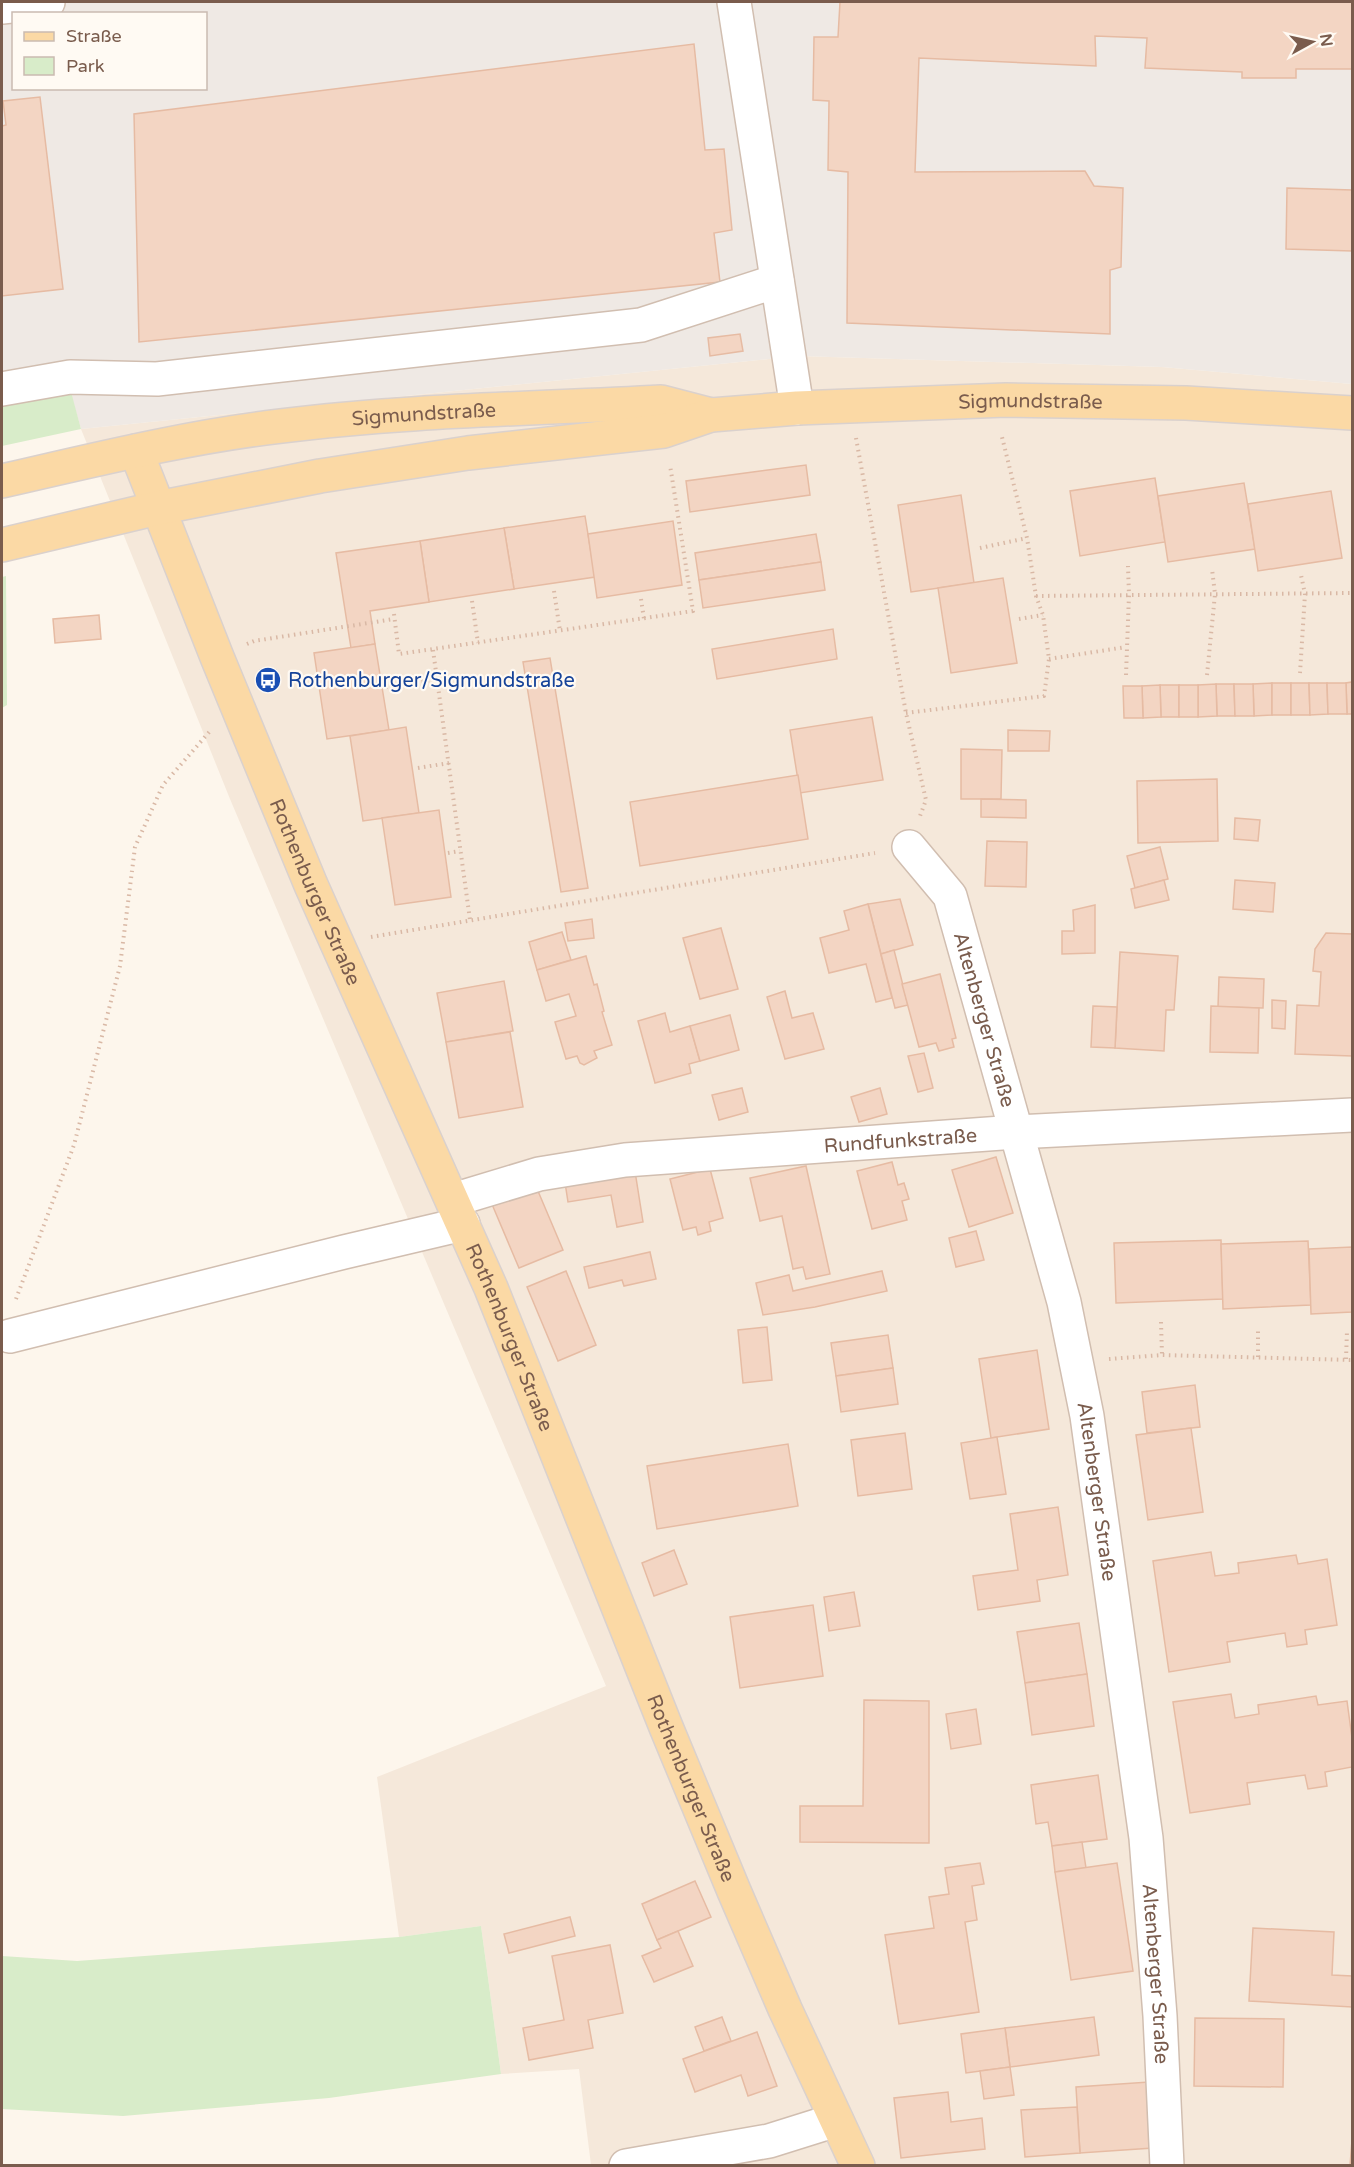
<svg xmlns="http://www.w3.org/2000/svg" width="1354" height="2167" viewBox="0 0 1354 2167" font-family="'Varela Round',sans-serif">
<rect width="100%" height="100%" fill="#fdf6ec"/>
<!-- residential -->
<polygon fill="#f5e8da" points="798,356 1162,367 1352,384 1352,2165 591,2165 579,2069 501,2074 481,1926 399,1937 377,1777 606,1686 230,799 81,429"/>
<!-- industrial -->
<path fill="#efe9e4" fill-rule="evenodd" d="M 2,2 L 1352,2 L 1352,384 L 1162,367 L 798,356 L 81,429 L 69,388 L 2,399 ZM 14,14 L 206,14 L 206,88 L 14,88 Z"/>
<!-- green -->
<g fill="#d8ecc9">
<polygon points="70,388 81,429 2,446 2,399"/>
<polygon points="6,576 7,705 2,708 2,577"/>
<polygon points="481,1926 501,2074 329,2098 123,2116 2,2109 2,1956 77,1961 399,1937"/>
</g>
<!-- building -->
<g fill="#f3d5c3" stroke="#e6bba3" stroke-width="1.5">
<polygon points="840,2 1352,2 1352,69 1296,69 1296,78 1242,78 1242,72 1145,68 1147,38 1095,36 1096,66 919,58 915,172 1085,171 1094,186 1123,188 1121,267 1110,270 1110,334 847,323 848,172 828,170 829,101 813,100 814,37 838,37"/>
<polygon points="694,44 705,150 724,149 732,230 714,233 720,282 139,342 134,114"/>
<polygon points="40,97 63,289 2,296 2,126 6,125 3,101"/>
<polygon points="1287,188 1352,190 1352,251 1286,249"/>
<polygon points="740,334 743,351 710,356 708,338"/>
<polygon points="806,465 810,495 690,512 686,481"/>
<polygon points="1155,478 1165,542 1080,556 1070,491"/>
<polygon points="1244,483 1255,549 1168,562 1158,496"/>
<polygon points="1331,491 1342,558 1258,571 1248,504"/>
<polygon points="961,495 974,583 911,592 898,505"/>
<polygon points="585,516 595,577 514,589 504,528"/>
<polygon points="673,521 682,585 597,598 588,534"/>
<polygon points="504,528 514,589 429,602 420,541"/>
<polygon points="816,534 821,562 699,580 695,553"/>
<polygon points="420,541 429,602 370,611 375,644 351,648 336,553"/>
<polygon points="821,562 825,590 703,608 699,580"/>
<polygon points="1003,578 1017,663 951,673 938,588"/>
<polygon points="99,615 101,639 55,643 53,619"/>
<polygon points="833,629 837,659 717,679 712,649"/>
<polygon points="375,644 389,730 327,739 314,653"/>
<polygon points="550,658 588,888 561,892 523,662"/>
<polygon points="1352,682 1352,714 1347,714 1346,683"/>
<polygon points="1272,683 1272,715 1254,716 1253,684"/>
<rect x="1272" y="683" width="19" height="32"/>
<polygon points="1291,683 1309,683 1310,715 1291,715"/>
<polygon points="1309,683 1327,683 1328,714 1310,715"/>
<polygon points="1327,683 1346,683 1347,714 1328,714"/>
<polygon points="1216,684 1234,684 1235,716 1217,716"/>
<polygon points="1216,684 1217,716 1198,717 1198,685"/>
<polygon points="1234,684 1253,684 1254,716 1235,716"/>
<polygon points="1160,685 1179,685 1179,717 1161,717"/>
<polygon points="1160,685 1161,717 1143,718 1142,686"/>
<rect x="1179" y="685" width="19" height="32"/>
<polygon points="1123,686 1142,686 1143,718 1124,718"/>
<polygon points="872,717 883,780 800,793 790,730"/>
<polygon points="406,727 419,813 363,821 350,736"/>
<polygon points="1008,730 1050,731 1049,751 1008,751"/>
<polygon points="961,749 1002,750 1001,799 961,799"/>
<polygon points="798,775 808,839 640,866 630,802"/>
<polygon points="1217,779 1218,841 1138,843 1137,781"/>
<polygon points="981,799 1026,800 1026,818 981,817"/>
<polygon points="439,810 451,897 395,905 382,818"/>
<polygon points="1235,818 1260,820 1258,841 1234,839"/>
<polygon points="987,841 1027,842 1026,887 985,886"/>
<polygon points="1160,847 1168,879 1135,888 1127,856"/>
<polygon points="1164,880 1169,900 1135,908 1131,889"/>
<polygon points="1235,880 1275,883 1273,912 1233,909"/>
<polygon points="900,899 913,945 881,954 868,904"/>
<polygon points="868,904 892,998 876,1002 866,964 829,973 820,938 849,930 844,911"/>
<polygon points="1095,905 1095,953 1062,954 1062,931 1074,931 1073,910"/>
<polygon points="592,919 594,938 568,941 565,923"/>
<polygon points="721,928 738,989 700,999 683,938"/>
<polygon points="562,932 571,960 537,970 529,942"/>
<polygon points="1326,933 1352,934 1352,1056 1295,1054 1297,1005 1319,1006 1321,972 1313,971 1315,949"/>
<polygon points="894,950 908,1005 895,1008 881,954"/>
<polygon points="1120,952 1178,956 1174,1010 1166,1010 1164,1051 1115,1048"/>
<polygon points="586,956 594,985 597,984 604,1011 602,1012 612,1045 594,1051 597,1058 584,1065 580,1063 577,1056 566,1059 555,1022 576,1016 569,994 546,1001 537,970"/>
<polygon points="940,974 956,1038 952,1039 954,1047 939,1051 936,1043 919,1047 902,984"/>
<polygon points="1219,977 1264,979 1263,1008 1218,1007"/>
<polygon points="504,981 513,1031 446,1042 437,993"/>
<polygon points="785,991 792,1018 813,1013 824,1049 785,1059 767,997"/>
<polygon points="1272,1000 1286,1001 1285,1029 1272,1028"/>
<polygon points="1093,1006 1117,1007 1115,1048 1091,1047"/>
<polygon points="1211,1006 1259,1008 1258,1053 1210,1052"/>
<polygon points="665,1013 670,1032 690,1026 700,1061 689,1064 691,1073 655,1083 638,1021"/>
<polygon points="730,1015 739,1050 700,1061 690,1026"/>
<polygon points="510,1032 523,1107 459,1118 446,1042"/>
<polygon points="924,1053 933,1088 918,1092 908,1056"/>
<polygon points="742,1088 748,1112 719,1120 712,1095"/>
<polygon points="880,1088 887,1114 859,1122 851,1097"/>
<polygon points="996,1157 1013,1213 969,1227 952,1170"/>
<polygon points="892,1162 898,1185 904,1183 909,1199 902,1201 907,1220 872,1229 857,1171"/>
<polygon points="634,1165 643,1222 617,1227 611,1195 568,1202 564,1176"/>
<polygon points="806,1166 830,1274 806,1279 803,1267 793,1269 782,1216 760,1221 750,1178"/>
<polygon points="710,1169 723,1218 709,1222 711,1231 698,1235 696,1227 683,1230 670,1179"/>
<polygon points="535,1184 563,1250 519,1268 491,1202"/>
<polygon points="976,1231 984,1260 956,1267 949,1238"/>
<polygon points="1221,1240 1223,1299 1116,1303 1114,1243"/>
<polygon points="1308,1241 1311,1305 1223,1309 1221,1244"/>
<polygon points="1352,1247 1352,1312 1311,1314 1309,1249"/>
<polygon points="650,1252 656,1279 624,1286 622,1280 589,1288 584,1267"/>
<polygon points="566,1271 596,1345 558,1361 527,1287"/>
<polygon points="882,1271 887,1291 815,1307 763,1315 756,1283 789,1275 793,1291"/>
<polygon points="767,1327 772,1380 743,1383 738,1330"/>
<polygon points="888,1335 893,1368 836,1376 831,1343"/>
<polygon points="1037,1350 1049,1429 991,1438 979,1359"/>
<polygon points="893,1368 898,1404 841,1412 836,1376"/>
<polygon points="1195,1385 1200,1427 1147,1433 1142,1392"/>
<polygon points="1191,1428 1203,1512 1148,1520 1136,1435"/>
<polygon points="905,1433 912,1489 858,1496 851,1440"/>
<polygon points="997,1437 1006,1494 970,1499 961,1443"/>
<polygon points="788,1444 798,1506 657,1529 647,1466"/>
<polygon points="1058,1507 1068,1575 1037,1580 1040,1601 978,1610 973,1576 1018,1570 1010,1514"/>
<polygon points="674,1550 687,1584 654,1596 642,1563"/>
<polygon points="1211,1552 1215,1576 1239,1573 1238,1563 1296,1555 1298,1564 1327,1559 1337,1625 1305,1630 1307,1644 1287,1647 1285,1633 1227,1642 1230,1662 1169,1672 1153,1561"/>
<polygon points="854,1592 860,1626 829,1631 824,1597"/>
<polygon points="813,1605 823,1676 740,1688 730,1617"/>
<polygon points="1079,1623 1087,1674 1025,1683 1017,1632"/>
<polygon points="1087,1674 1094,1726 1032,1735 1025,1683"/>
<polygon points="1231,1694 1235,1718 1259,1714 1258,1705 1316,1696 1318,1705 1347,1701 1352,1738 1352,1767 1325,1772 1327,1786 1308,1789 1305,1775 1247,1783 1250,1804 1190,1813 1173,1702"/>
<polygon points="864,1700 929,1701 929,1843 800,1842 800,1806 863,1806"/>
<polygon points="976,1709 981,1744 951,1749 946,1714"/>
<polygon points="1098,1775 1107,1839 1052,1846 1048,1822 1036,1824 1031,1785"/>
<polygon points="1082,1842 1086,1868 1055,1872 1052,1846"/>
<polygon points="980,1863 984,1884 972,1886 977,1920 965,1922 979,2012 899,2024 885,1935 934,1928 929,1897 949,1894 945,1868"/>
<polygon points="1117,1863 1133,1971 1071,1980 1055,1872"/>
<polygon points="695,1881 711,1917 657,1940 642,1904"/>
<polygon points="570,1917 575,1936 509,1953 504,1934"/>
<polygon points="1253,1928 1334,1932 1332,1975 1352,1976 1352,2007 1249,2001"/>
<polygon points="678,1931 693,1966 654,1982 642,1956 661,1948 657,1940"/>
<polygon points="610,1945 623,2013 588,2020 593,2048 529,2060 523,2028 564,2020 552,1956"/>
<polygon points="722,2017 731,2041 704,2051 695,2027"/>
<polygon points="1094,2017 1099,2055 1010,2067 1005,2028"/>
<polygon points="1195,2018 1284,2019 1283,2087 1194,2086"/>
<polygon points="1005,2028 1010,2067 966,2073 961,2034"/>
<polygon points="757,2032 777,2086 748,2096 741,2075 695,2092 683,2059"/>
<polygon points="1010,2067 1014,2095 984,2099 980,2071"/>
<polygon points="1149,2082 1153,2148 1080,2153 1076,2087"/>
<polygon points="948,2092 951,2122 982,2118 985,2149 901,2158 894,2098"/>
<polygon points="1077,2107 1080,2153 1025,2157 1021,2110"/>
<polygon points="1352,2140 1352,2166 1350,2166"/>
</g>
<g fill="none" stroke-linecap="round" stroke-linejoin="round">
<!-- minor casing -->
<g stroke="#d1beb0" stroke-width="36">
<g id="minor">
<polyline points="734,2 797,408"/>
<polyline points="2,7 48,2"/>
<polyline points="2,389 70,377 157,379 641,325 777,281"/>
<path id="s1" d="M 909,847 L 950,896 L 1064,1302 L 1087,1416 L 1146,1838 L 1160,2016 L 1167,2166"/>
<path id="s2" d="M 453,1200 L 539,1174 L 625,1160 L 1016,1132 L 1352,1115"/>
<polyline points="10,1336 344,1252 463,1224"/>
<polyline points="626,2166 769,2141 836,2120"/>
</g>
</g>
<!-- major casing -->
<g stroke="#dad1cd" stroke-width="36">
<g id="major">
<path id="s3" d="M 136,451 L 217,657 L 311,885 L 491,1288 L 666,1727 L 734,1891 L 785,2009 L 858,2166"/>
<path id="s4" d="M 2,481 C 94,460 187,437 281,426 C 407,410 535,409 661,402 L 711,415"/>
<path id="s5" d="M 2,545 L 158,508 L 320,476 L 468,453 L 664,431 L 711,415 L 797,408 L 1006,400 L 1186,403 L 1352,413"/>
</g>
</g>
<!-- path -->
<g stroke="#d9b8a5" stroke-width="4" stroke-dasharray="1.5 4.5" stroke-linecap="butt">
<polyline points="856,438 906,713 926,800 920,816"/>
<polyline points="980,548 1027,538"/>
<polyline points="554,591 560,631"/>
<polyline points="1036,596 1352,593"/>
<polyline points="641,599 644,619"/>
<polyline points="472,601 478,643"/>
<polyline points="394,614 399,654 693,611 670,465"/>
<polyline points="1019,619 1043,615"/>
<polyline points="247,644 254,641 394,619"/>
<polyline points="433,650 470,920"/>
<polyline points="1049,659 1126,647"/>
<polyline points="1300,673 1305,594 1301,575"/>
<polyline points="1126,675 1129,595 1128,566"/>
<polyline points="1207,675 1215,594 1212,569"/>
<polyline points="386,687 437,679"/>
<polyline points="906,713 1044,696 1049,659 1043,615 1036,596 1027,538 1001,433"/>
<polyline points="418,768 449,763"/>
<polyline points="448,853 460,851"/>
<polyline points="371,937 875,853"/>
<polyline points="16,1299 74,1145 120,966 135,847 163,785 211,730"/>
<polyline points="1161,1322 1162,1355"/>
<polyline points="1258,1357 1258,1328"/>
<polyline points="1109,1359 1162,1355 1352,1360"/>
<polyline points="1346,1359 1347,1331"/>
</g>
<!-- minor -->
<use href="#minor" stroke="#fff" stroke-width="33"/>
<!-- major -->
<use href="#major" stroke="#fbd9a5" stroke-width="33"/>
</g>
<!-- icons -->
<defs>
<g id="bus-disc" transform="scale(1.35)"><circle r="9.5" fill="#1a4fb4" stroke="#fffaf3"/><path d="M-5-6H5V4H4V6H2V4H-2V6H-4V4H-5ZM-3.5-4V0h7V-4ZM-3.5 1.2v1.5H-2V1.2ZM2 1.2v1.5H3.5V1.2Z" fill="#fff"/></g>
</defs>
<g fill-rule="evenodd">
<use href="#bus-disc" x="268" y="680"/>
</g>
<g text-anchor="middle" stroke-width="4.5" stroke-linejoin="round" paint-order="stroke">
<!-- street labels -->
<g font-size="20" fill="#7a5c4d" stroke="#fffaf3">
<text dy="7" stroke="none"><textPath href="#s5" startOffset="1042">Sigmundstraße</textPath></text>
<text dy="7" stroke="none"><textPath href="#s4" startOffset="428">Sigmundstraße</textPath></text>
<text dy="7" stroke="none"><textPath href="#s3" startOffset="476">Rothenburger Straße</textPath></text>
<text dy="7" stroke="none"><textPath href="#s1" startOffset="192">Altenberger Straße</textPath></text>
<text dy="7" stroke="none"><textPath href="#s2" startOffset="453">Rundfunkstraße</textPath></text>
<text dy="7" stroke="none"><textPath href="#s3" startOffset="962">Rothenburger Straße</textPath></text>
<text dy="7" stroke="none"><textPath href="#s1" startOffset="678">Altenberger Straße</textPath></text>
<text dy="7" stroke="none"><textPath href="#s3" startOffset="1448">Rothenburger Straße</textPath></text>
<text dy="7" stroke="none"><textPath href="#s1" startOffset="1164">Altenberger Straße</textPath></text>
</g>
<!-- transit labels -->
<g font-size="20" fill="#164399" stroke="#fffaf3" text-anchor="start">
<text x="288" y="687">Rothenburger/Sigmundstraße</text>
</g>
</g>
<!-- border -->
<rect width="1354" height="2167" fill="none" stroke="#7a5c4d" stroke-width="6"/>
<!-- legend -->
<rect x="12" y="12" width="195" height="78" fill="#fffaf3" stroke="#cabbb1" stroke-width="1.5"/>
<rect x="24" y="32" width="30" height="9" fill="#fbd9a5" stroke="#cabbb1" stroke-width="1.5"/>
<text x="66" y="42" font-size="18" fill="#7a5c4d">Straße</text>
<rect x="24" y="57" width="30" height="18" fill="#d8ecc9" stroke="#cabbb1" stroke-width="1.5"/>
<text x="66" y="72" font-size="18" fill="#7a5c4d">Park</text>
<!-- north arrow -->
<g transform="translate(1312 42) rotate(82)" stroke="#fffaf3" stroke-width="4.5" paint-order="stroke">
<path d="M0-4.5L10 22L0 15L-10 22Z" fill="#7a5c4d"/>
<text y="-9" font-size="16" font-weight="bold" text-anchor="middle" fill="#7a5c4d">N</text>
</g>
</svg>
